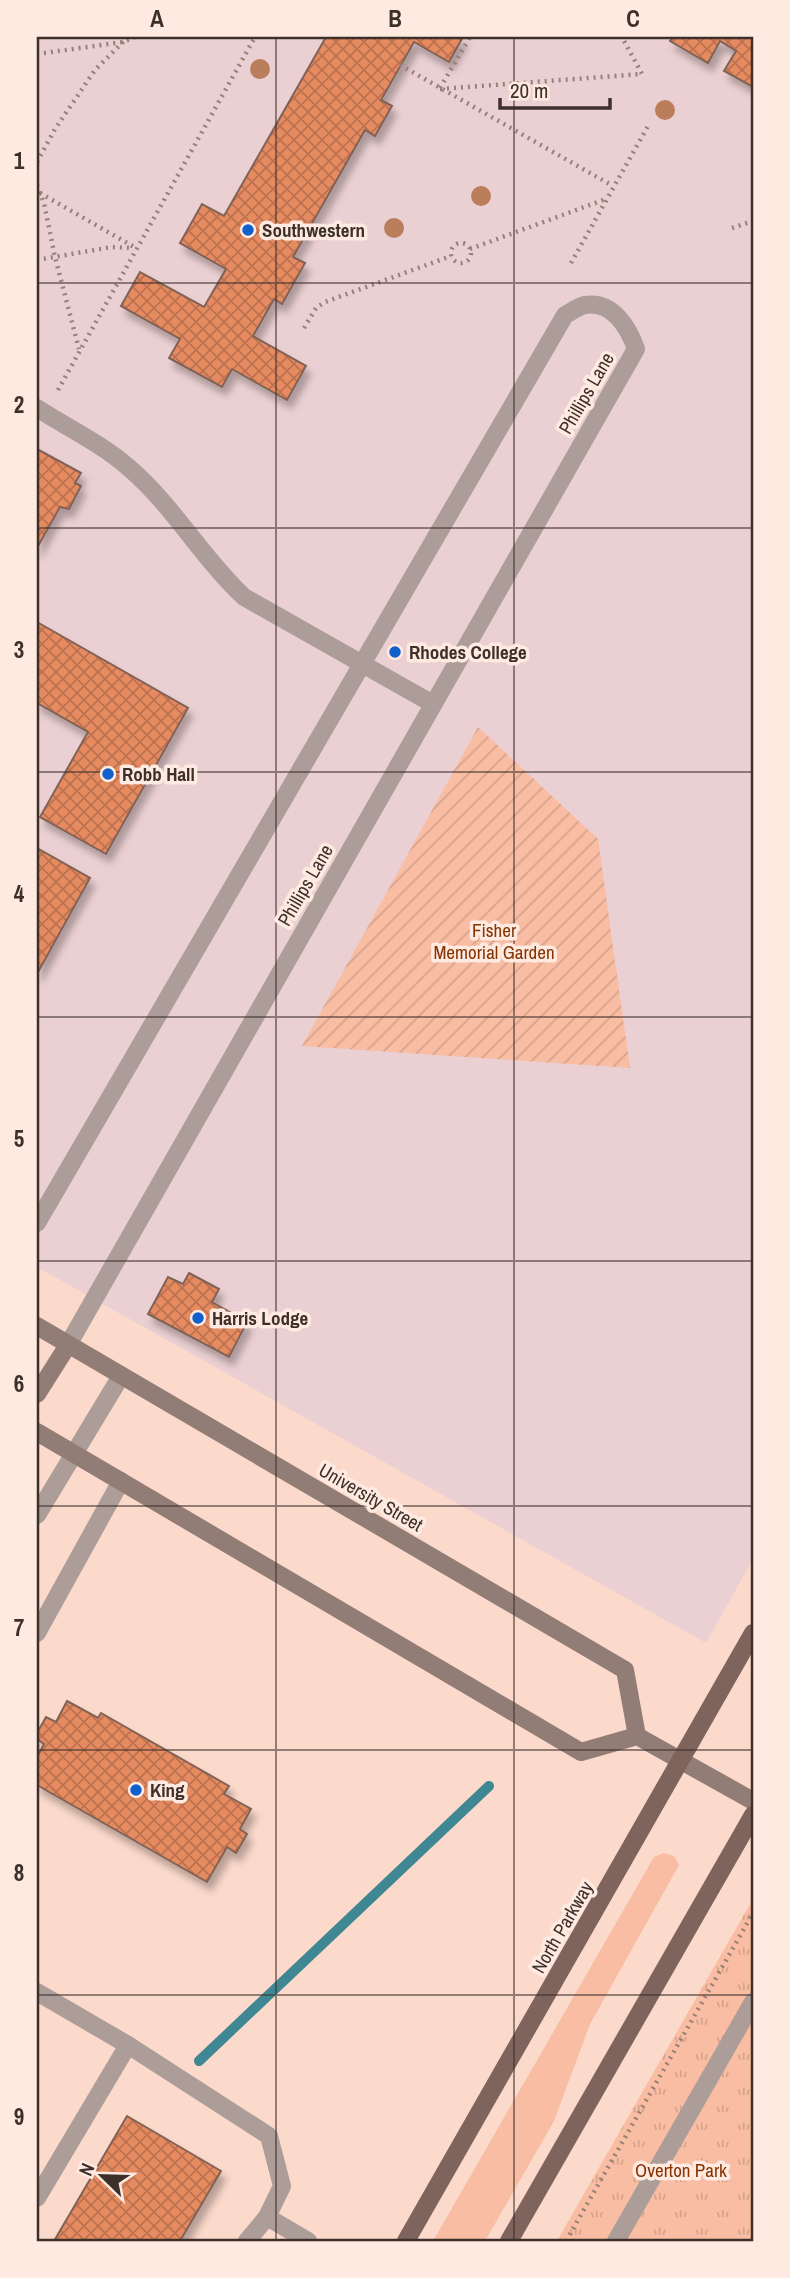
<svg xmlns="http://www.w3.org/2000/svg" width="790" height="2278" viewBox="0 0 790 2278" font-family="'Archivo Narrow',sans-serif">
<defs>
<pattern id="park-tufts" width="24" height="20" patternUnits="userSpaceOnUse" patternTransform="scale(1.75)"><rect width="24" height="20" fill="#f9bda3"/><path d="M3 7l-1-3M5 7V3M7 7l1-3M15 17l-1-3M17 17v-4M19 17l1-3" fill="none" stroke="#d6a38c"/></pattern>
<pattern id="garden-furrows" width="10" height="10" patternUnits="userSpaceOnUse" patternTransform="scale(1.75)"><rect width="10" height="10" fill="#f9bda3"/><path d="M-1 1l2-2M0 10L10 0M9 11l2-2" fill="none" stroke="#d6a38c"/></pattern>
<pattern id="building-cross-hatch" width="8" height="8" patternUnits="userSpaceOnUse" patternTransform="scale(1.75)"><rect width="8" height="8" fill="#e68a60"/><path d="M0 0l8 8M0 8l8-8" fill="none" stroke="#bc714f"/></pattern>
<filter id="shadow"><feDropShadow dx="4.5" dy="8" stdDeviation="3.5" flood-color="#0004"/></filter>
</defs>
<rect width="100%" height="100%" fill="#fbd9cb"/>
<!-- education -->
<polygon fill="#ebd0d3" points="37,37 753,37 753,1559 706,1643 37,1267"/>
<!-- grass -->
<polygon fill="#f9bda3" points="663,1853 674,1856 679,1865 590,2024 554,2121 485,2241 433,2241 654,1857"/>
<!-- park -->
<polygon fill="url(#park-tufts)" points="753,1899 753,2241 557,2241"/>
<!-- garden -->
<polygon fill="url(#garden-furrows)" points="478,727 598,839 630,1068 302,1046"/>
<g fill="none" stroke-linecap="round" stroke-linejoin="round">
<!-- stream -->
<polyline stroke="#3e8793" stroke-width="10" points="199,2061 489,1786"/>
</g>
<!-- building -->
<g fill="url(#building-cross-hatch)" stroke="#806256" stroke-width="2" filter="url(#shadow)">
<polygon points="326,37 463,37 449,62 414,42 381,100 392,106 375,136 365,130 293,257 305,263 282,304 274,299 253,336 306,366 287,400 232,369 222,387 169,358 180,339 121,306 140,272 204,307 226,269 180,243 202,204 224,216"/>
<polygon points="673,37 753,37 753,87 724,71 736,51 720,41 708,63 670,41"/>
<polygon points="37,449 81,473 75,483 81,486 69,509 60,507 37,548"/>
<polygon points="37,622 188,708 106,854 40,817 88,732 37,703"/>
<polygon points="37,848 90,878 37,974"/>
<polygon points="189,1273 219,1289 212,1302 247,1322 229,1357 148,1314 168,1277 183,1284"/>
<polygon points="67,1701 98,1718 101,1713 229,1786 224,1794 251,1809 240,1829 247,1834 236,1853 227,1847 207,1882 37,1785 37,1757 44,1744 37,1739 37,1733 46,1717 56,1722"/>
<polygon points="127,2116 221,2171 180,2241 54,2241"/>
</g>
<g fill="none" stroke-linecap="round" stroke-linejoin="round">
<!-- path -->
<g stroke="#978076" stroke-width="4.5" stroke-dasharray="2 5" stroke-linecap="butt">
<polyline points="37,54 123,42 135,37"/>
<polyline points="400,65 613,186"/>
<polyline points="440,88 470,37"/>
<polyline points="440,89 642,74 622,37"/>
<polyline points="37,162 55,129 95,70 128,37"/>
<polyline points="37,185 44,203 55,257 79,349"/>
<polyline points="40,193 136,248"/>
<polyline points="732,228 753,221"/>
<circle cx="461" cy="253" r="10"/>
<polyline points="470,249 606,199"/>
<polyline points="37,260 112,247 133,248"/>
<polyline points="571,263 648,126"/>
<polyline points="304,328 316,308 325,302 451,256"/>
<polyline points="58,390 255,37"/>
<polyline points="566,2241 753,1913"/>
</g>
<!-- service -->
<g stroke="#ac9d99" stroke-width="18">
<path d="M 37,408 C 66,427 102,444 128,467 C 173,505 201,557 244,597 L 433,704"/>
<path d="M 37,1223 L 565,315 C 571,312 579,306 585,305 C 613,300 629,329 636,349 L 68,1345"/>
<polyline points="37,1515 121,1376"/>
<polyline points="37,1633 121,1481"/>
<polyline points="37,1992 128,2045 269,2136 282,2186 267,2217 247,2241"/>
<polyline points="37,2198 128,2045"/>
<polyline points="267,2217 308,2241"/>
<polyline points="616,2241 753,2002"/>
</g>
<!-- secondary -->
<g stroke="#927c76" stroke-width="18">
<polyline points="37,1326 625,1670 637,1736"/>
<polyline points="37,1394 68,1345"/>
<polyline points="37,1432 581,1752 637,1736 753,1801"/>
</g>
<!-- primary -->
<g stroke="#7f645d" stroke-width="18">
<polyline points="406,2241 753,1633"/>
<polyline points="509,2241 753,1815"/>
</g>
</g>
<!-- trees -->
<g fill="#ba7e5b">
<circle cx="260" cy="69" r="10"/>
<circle cx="665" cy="110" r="10"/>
<circle cx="481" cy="196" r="10"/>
<circle cx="394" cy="228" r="10"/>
</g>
<!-- grid -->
<path fill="none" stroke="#3d302b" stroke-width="2" stroke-opacity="0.55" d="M 276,37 L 276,2241M 514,37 L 514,2241M 37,283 L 753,283M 37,528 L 753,528M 37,772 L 753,772M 37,1017 L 753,1017M 37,1261 L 753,1261M 37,1506 L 753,1506M 37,1750 L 753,1750M 37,1995 L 753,1995"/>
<!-- markers -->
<g fill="#1061cb" stroke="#ffeae1" stroke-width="2.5">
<circle cx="248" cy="230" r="7"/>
<circle cx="395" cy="652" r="7"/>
<circle cx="108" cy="774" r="7"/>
<circle cx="198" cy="1318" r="7"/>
<circle cx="136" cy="1790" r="7"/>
</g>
<g text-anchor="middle" stroke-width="7" stroke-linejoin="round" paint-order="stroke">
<!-- poi labels -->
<g font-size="19" font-weight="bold" fill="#3d302b" stroke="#ffeae1" text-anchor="start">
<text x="262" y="237">Southwestern</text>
<text x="409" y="659">Rhodes College</text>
<text x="122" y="781">Robb Hall</text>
<text x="212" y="1325">Harris Lodge</text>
<text x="150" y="1797">King</text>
</g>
<!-- street labels -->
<g font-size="19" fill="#3d302b" stroke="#ffeae1">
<text transform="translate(586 393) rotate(-60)" y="7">Phillips Lane</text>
<text transform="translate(305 885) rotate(-60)" y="7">Phillips Lane</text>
<text transform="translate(371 1497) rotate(30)" y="7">University Street</text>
<text transform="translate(562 1927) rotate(-60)" y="7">North Parkway</text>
</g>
<!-- park labels -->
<g font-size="19" fill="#853300" stroke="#ffeae1">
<text x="494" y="937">Fisher<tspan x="494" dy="22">Memorial Garden</tspan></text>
<text x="681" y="2177">Overton Park</text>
</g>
</g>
<!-- border -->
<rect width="790" height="2278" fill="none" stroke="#ffeae1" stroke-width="77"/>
<!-- north arrow -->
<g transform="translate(102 2176) rotate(293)" stroke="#ffeae1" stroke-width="5" paint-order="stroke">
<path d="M0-5L12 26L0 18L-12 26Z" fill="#3d302b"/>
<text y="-10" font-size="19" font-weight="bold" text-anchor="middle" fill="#3d302b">N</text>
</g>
<!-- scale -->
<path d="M500 98v10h110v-10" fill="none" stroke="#3d302b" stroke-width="3.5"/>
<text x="510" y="98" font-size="21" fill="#3d302b" stroke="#ffeae1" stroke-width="5" paint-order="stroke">20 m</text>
<rect x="38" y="38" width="714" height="2202" fill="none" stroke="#3d302b" stroke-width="2.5"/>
<g font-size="23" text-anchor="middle" font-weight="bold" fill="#3d302b">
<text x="157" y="27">A</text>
<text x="395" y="27">B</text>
<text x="633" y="27">C</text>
<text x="19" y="169">1</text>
<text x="19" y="413">2</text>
<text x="19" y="658">3</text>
<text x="19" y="902">4</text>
<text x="19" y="1147">5</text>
<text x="19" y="1392">6</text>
<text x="19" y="1636">7</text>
<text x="19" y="1881">8</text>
<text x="19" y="2125">9</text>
</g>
</svg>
